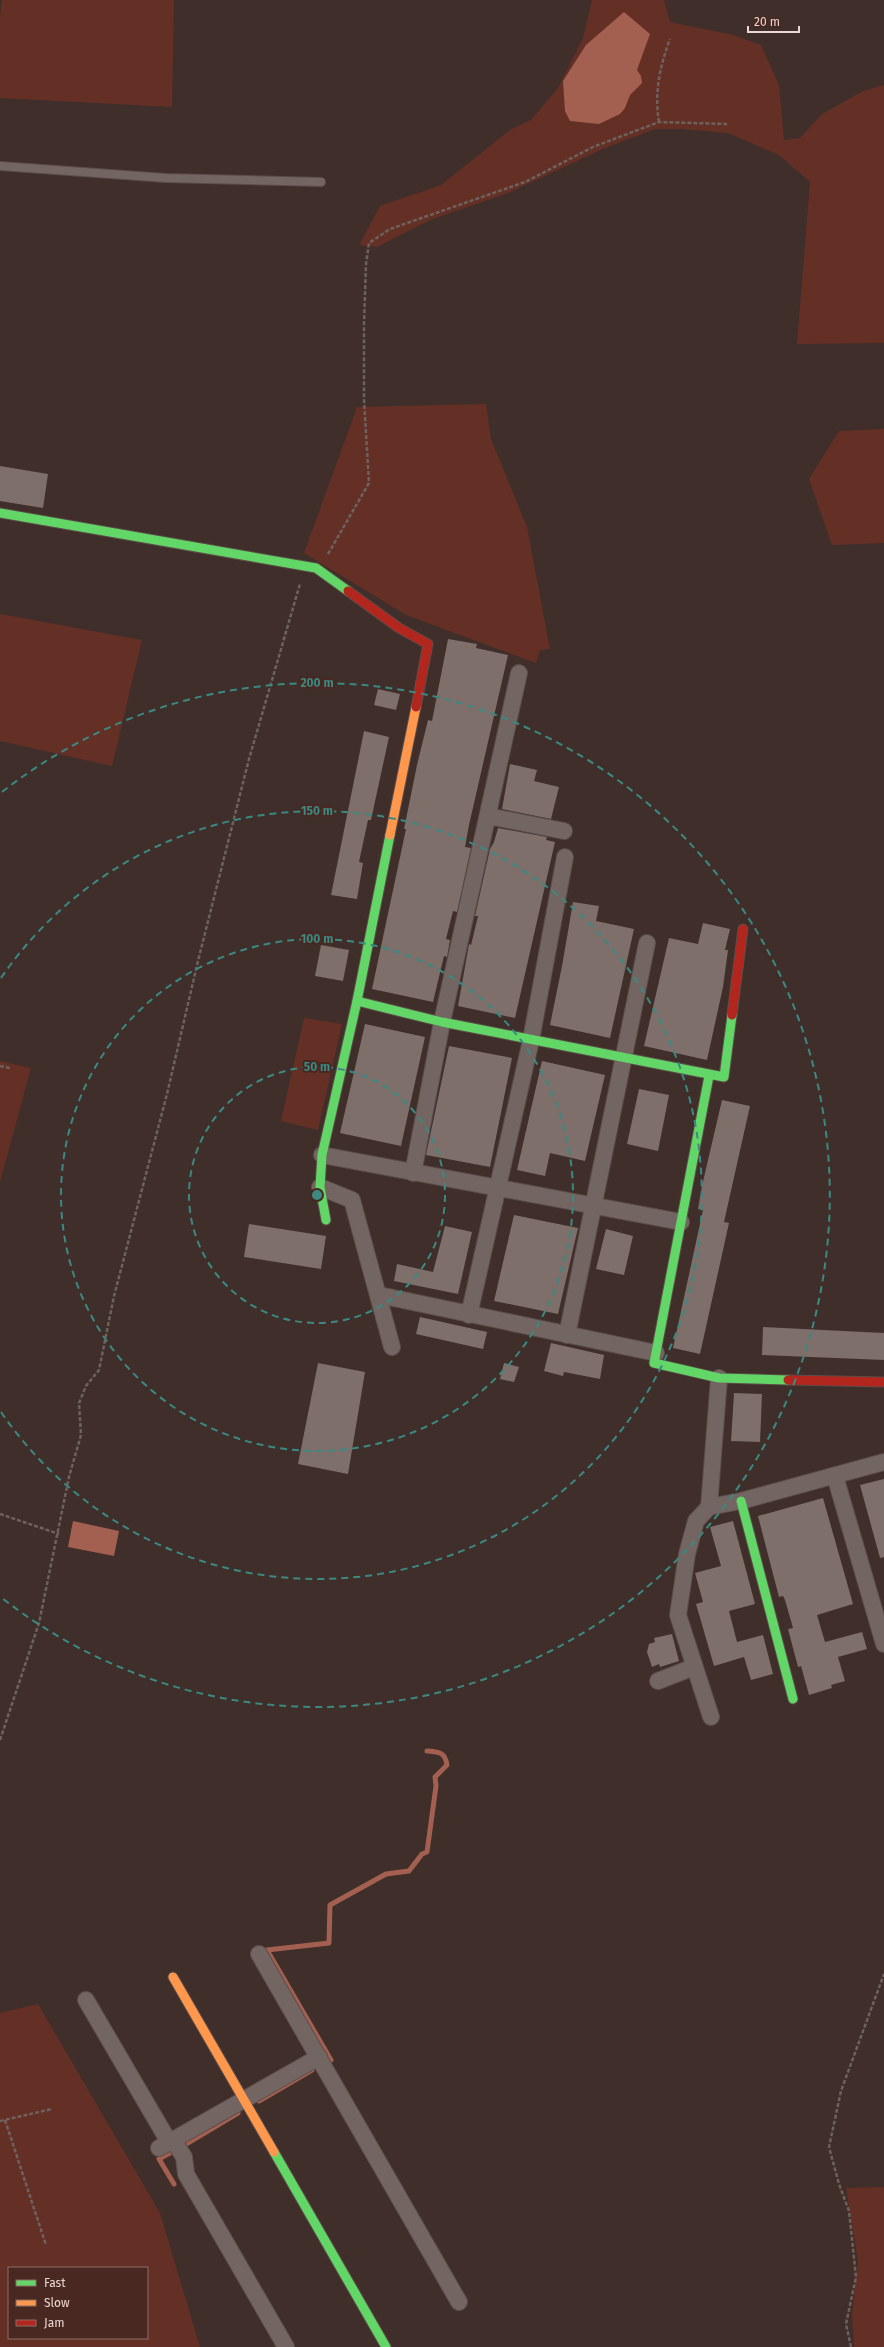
<svg xmlns="http://www.w3.org/2000/svg" width="884" height="2347" viewBox="0 0 884 2347" font-family="'Fira Sans',sans-serif">
<rect width="100%" height="100%" fill="#3f2e2a"/>
<!-- green -->
<g fill="#643025" fill-rule="evenodd">
<polygon points="2,0 174,0 172,107 0,98 0,16"/>
<polygon points="592,0 664,0 670,22 733,35 761,45 779,85 784,140 800,138 822,114 863,91 884,85 884,343 797,344 810,182 779,155 728,133 682,129 655,129 605,148 508,193 430,220 377,247 359,245 380,206 441,185 510,130 531,120 558,88 583,38"/>
<polygon points="486,404 491,439 527,527 550,649 540,650 536,663 406,615 304,553 357,407"/>
<polygon points="884,429 884,543 832,545 809,479 839,431"/>
<polygon points="0,614 142,640 112,766 0,741"/>
<polygon points="304,1018 342,1024 318,1130 281,1121"/>
<polygon points="0,1061 31,1068 0,1182"/>
<path d="M 38,2004 L 160,2213 L 200,2347 L 0,2347 L 0,2013 ZM 9,2268 L 147,2268 L 147,2338 L 9,2338 Z"/>
<polygon points="884,2187 884,2347 854,2347 852,2315 858,2261 846,2188"/>
</g>
<!-- water -->
<g fill="#a36051">
<polygon points="624,12 650,34 637,70 641,76 642,83 630,95 625,108 620,114 599,124 570,121 565,111 563,81 586,45"/>
<polygon points="73,1521 119,1531 114,1556 68,1547"/>
</g>
<g fill="none" stroke-linecap="round" stroke-linejoin="round">
<!-- stream -->
<g stroke="#a36051" stroke-width="5">
<path d="M 331,2060 L 267,1950 L 329,1943 L 330,1905 L 386,1874 L 409,1871 L 422,1854 L 427,1852 L 436,1786 L 435,1777 L 447,1765 C 445,1752 439,1752 427,1751"/>
<polyline points="259,2101 312,2070"/>
<polyline points="186,2144 238,2113"/>
<polyline points="174,2184 159,2159 175,2150"/>
</g>
</g>
<!-- building -->
<g fill="#7e6f6b">
<polygon points="0,466 48,474 43,508 0,501"/>
<polygon points="448,639 477,644 476,648 508,655 469,825 465,847 471,848 457,912 453,911 446,939 450,940 447,957 444,956 433,1002 372,989 406,829 404,829 417,765 428,720 432,721"/>
<polygon points="378,689 400,694 396,710 374,705"/>
<polygon points="364,731 389,737 371,820 368,820 359,862 363,863 357,899 331,895"/>
<polygon points="510,764 537,770 534,781 559,787 551,819 502,809"/>
<polygon points="498,828 547,837 546,840 555,842 515,1018 458,1006 469,944 471,945 478,916 475,916 490,849 494,842"/>
<polygon points="573,902 599,906 596,921 634,929 610,1038 550,1025 562,966"/>
<polygon points="703,923 730,929 725,950 728,950 723,987 707,1060 644,1046 669,938 698,944"/>
<polygon points="321,945 349,950 343,981 315,976"/>
<polygon points="365,1024 425,1037 401,1146 340,1133"/>
<polygon points="449,1046 512,1058 490,1167 426,1155"/>
<polygon points="542,1061 605,1075 585,1161 550,1153 545,1176 517,1170"/>
<polygon points="639,1089 669,1095 658,1151 627,1144"/>
<polygon points="722,1100 750,1106 724,1222 729,1223 700,1354 673,1348 703,1210 698,1209 702,1186"/>
<polygon points="514,1215 578,1228 558,1314 494,1301"/>
<polygon points="249,1224 326,1236 321,1269 244,1257"/>
<polygon points="445,1226 472,1232 458,1294 394,1281 397,1264 433,1272"/>
<polygon points="606,1229 633,1236 624,1275 596,1269"/>
<polygon points="420,1317 487,1332 483,1349 416,1334"/>
<polygon points="763,1327 884,1333 884,1360 762,1355"/>
<polygon points="551,1343 604,1355 600,1379 564,1372 563,1376 544,1371"/>
<polygon points="318,1363 365,1372 348,1474 298,1464"/>
<polygon points="504,1363 519,1367 514,1382 500,1379"/>
<polygon points="734,1393 762,1394 760,1442 731,1441"/>
<polygon points="884,1479 884,1557 880,1558 860,1485"/>
<polygon points="823,1498 853,1604 817,1615 825,1642 862,1632 867,1649 838,1657 845,1681 831,1685 832,1688 809,1695 801,1666 798,1667 788,1629 793,1628 785,1600 783,1596 779,1597 758,1516"/>
<polygon points="733,1521 755,1604 729,1611 737,1642 763,1635 773,1674 751,1680 744,1657 714,1666 696,1604 703,1602 695,1573 721,1566 710,1527"/>
<polygon points="672,1634 679,1661 660,1667 659,1664 652,1667 647,1652 649,1644 655,1642 654,1638"/>
</g>
<g fill="none" stroke-linecap="round" stroke-linejoin="round">
<!-- lane casing -->
<g stroke="#5c4d49" stroke-width="10">
<polyline id="lane" points="0,166 166,178 321,182"/>
</g>
<!-- street casing -->
<g stroke="#5c4d49" stroke-width="18">
<g id="street">
<polyline points="488,816 564,831"/>
<polyline points="322,1155 681,1222"/>
<polyline points="413,1173 442,1022 519,673"/>
<polyline points="320,1187 352,1200 392,1347"/>
<polyline points="379,1295 656,1353"/>
<polyline points="469,1315 531,1040 565,857"/>
<polyline points="567,1335 647,943"/>
<polyline points="835,1476 884,1644"/>
<polyline points="709,1507 741,1501 884,1462"/>
<polyline points="658,1681 694,1667"/>
<polyline points="711,1717 678,1615 687,1554 696,1521 709,1507 719,1378"/>
<polyline points="259,1954 459,2302"/>
<polyline points="86,2000 169,2142"/>
<polyline points="173,2140 184,2157 186,2174 286,2347"/>
<polyline points="159,2148 319,2057"/>
</g>
</g>
<!-- fast casing -->
<g stroke="#5c4d49" stroke-width="11">
<g id="fast">
<polyline points="0,513 316,568 348,591"/>
<polyline points="357,1001 442,1022 724,1077 732,1015"/>
<polyline points="709,1076 654,1363 719,1378 788,1380"/>
<polyline points="326,1220 320,1187 322,1155 357,1001 390,835"/>
<polyline points="741,1501 793,1699"/>
<polyline points="274,2152 386,2347"/>
</g>
</g>
<!-- slow casing -->
<g stroke="#5c4d49" stroke-width="11">
<g id="slow">
<polyline points="390,835 416,707"/>
<polyline points="173,1977 274,2152"/>
</g>
</g>
<!-- jam casing -->
<g stroke="#5c4d49" stroke-width="11">
<g id="jam">
<polyline points="348,591 399,628 428,644 416,707"/>
<polyline points="732,1015 743,929"/>
<polyline points="788,1380 884,1382"/>
</g>
</g>
<!-- path -->
<g stroke="#6e615e" stroke-width="2.5" stroke-dasharray="4 2" stroke-linecap="butt">
<path d="M 659,122 C 654,92 660,66 670,39"/>
<polyline points="328,554 369,483 364,400 364,324 366,264 369,243 390,229 525,182 593,147 659,122 727,124"/>
<polyline points="0,1066 10,1068"/>
<polyline points="0,1514 59,1534"/>
<polyline points="0,1740 39,1623 69,1477 81,1435 79,1403 86,1386 99,1370 114,1296 167,1094 198,961 249,759 300,584"/>
<polyline points="5,2120 46,2245"/>
<polyline points="0,2121 52,2109"/>
<polyline points="851,2347 846,2324 856,2277 849,2211 839,2184 829,2147 841,2091 884,1974"/>
</g>
<!-- lane -->
<use href="#lane" stroke="#726562" stroke-width="8"/>
<!-- street -->
<use href="#street" stroke="#726562" stroke-width="16"/>
<!-- fast -->
<use href="#fast" stroke="#63d668" stroke-width="9"/>
<!-- slow -->
<use href="#slow" stroke="#ff974d" stroke-width="9"/>
<!-- jam -->
<use href="#jam" stroke="#b3261e" stroke-width="9"/>
</g>
<!-- distance rings -->
<g fill="none" stroke="#3b8982" stroke-width="2" stroke-dasharray="7 5">
<circle cx="317" cy="1195" r="128"/>
<circle cx="317" cy="1195" r="256"/>
<path d="M1 978A384 384 0 1 1 1 1412"/>
<path d="M2 792A512 512 0 1 1 2 1598"/>
</g>
<circle cx="317" cy="1195" r="6" fill="#3b8982" stroke="#482821" stroke-width="2"/>
<g font-size="12" text-anchor="middle" font-weight="bold" fill="#3b8982" stroke="#482821" stroke-width="4" stroke-linejoin="round" paint-order="stroke">
<text x="317" y="687">200 m</text>
<text x="317" y="815">150 m</text>
<text x="317" y="943">100 m</text>
<text x="317" y="1071">50 m</text>
</g>
<!-- legend -->
<rect x="8" y="2267" width="140" height="72" fill="#482821" stroke="#8a6e68"/>
<rect x="16" y="2280" width="20" height="6" fill="#63d668" stroke="#8a6e68"/>
<text x="44" y="2287" font-size="12" fill="#ecd7d2">Fast</text>
<rect x="16" y="2300" width="20" height="6" fill="#ff974d" stroke="#8a6e68"/>
<text x="44" y="2307" font-size="12" fill="#ecd7d2">Slow</text>
<rect x="16" y="2320" width="20" height="6" fill="#b3261e" stroke="#8a6e68"/>
<text x="44" y="2327" font-size="12" fill="#ecd7d2">Jam</text>
<!-- scale -->
<path d="M748 26v6h51v-6" fill="none" stroke="#ecd7d2" stroke-width="2"/>
<text x="754" y="26" font-size="12" fill="#ecd7d2" stroke="#482821" stroke-width="3" paint-order="stroke">20 m</text>
</svg>
